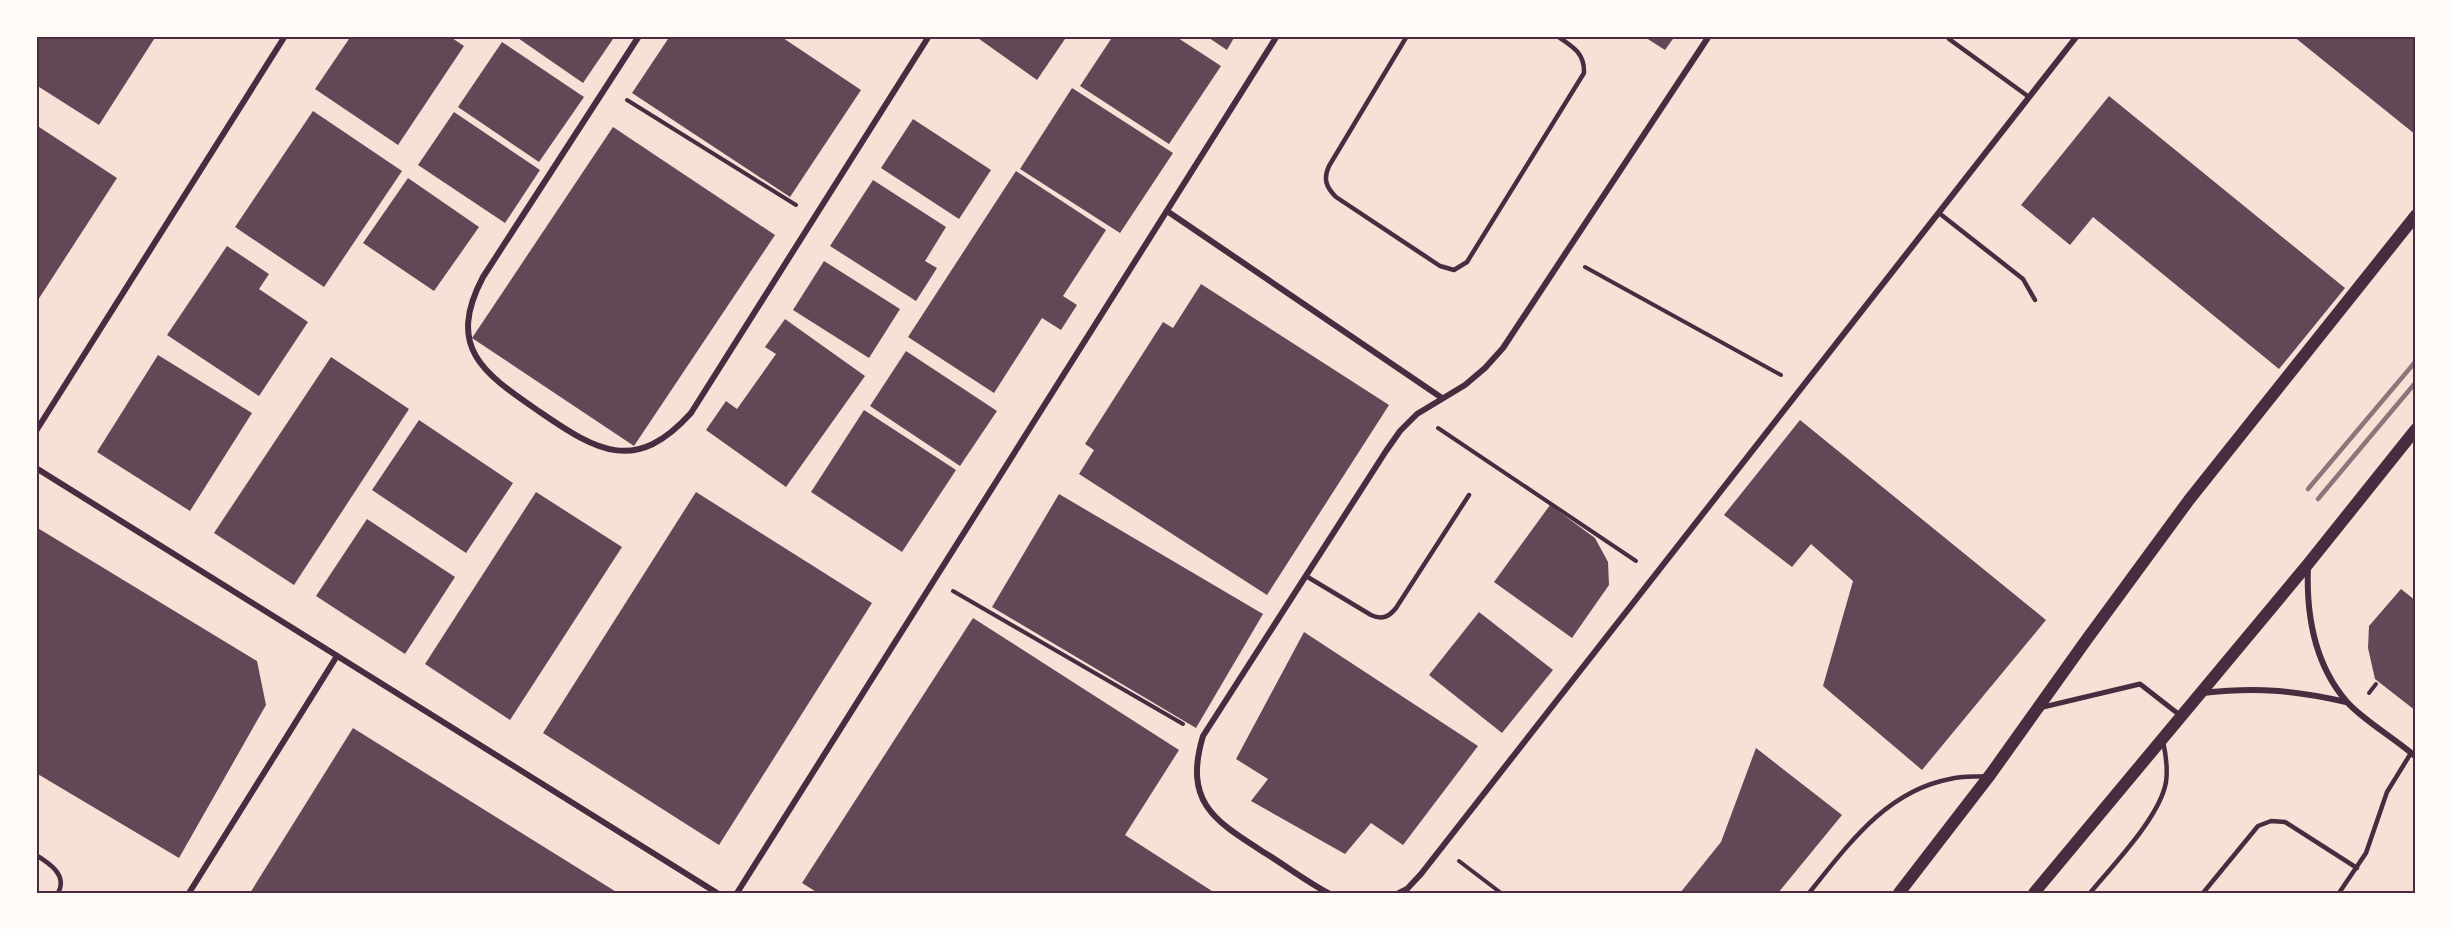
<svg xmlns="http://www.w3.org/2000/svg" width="2452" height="929" viewBox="0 0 2452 929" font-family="Merriweather,serif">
<rect width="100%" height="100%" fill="#f7e1d7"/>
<!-- building -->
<g fill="#644757">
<polygon points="36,36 156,36 99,125 36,85"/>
<polygon points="351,36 449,36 464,46 398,145 315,89"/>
<polygon points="515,36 615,36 583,83"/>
<polygon points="670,36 780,36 861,90 790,197 632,93"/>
<polygon points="975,36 1067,36 1037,80"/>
<polygon points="1113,36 1175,36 1221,66 1169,144 1080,86"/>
<polygon points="1206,36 1235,36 1227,50"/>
<polygon points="1643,36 1675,36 1665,50"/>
<polygon points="2293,36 2416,36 2416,135"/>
<polygon points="502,42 584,97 539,162 458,107"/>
<polygon points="1072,88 1173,153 1120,233 1020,169"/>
<polygon points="2109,96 2345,288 2279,369 2093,217 2070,245 2021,205"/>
<polygon points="313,111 402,171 324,287 235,227"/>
<polygon points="454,112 540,170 505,223 418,165"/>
<polygon points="913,119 991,170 959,219 881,168"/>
<polygon points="36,125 117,178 36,303"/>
<polygon points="613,127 775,235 634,446 472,338"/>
<polygon points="1016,171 1106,230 1063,296 1077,305 1061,330 1042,318 994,393 908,337"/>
<polygon points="408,178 479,227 434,291 363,243"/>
<polygon points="873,180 946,227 925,261 937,268 916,301 830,246"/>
<polygon points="227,246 269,274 259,289 308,322 259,396 167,335"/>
<polygon points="824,261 900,309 869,358 793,310"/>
<polygon points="1201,284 1389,405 1267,595 1079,474 1094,450 1085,444 1163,322 1173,328"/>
<polygon points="785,319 865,376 786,487 706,430 726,401 737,409 776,354 765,347"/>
<polygon points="906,351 997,411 960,466 870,406"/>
<polygon points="158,355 252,413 190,511 97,452"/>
<polygon points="331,357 409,409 294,585 214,533"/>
<polygon points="864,410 956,470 902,552 811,492"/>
<polygon points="419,420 513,483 466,553 372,490"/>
<polygon points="1800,420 2046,620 1922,770 1823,686 1853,581 1811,544 1792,567 1724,515"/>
<polygon points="536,492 622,547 510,720 425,664"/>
<polygon points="696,492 872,603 719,845 543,733"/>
<polygon points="1059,494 1263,614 1196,728 992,607"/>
<polygon points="1550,505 1595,538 1608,562 1609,585 1572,638 1494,582"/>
<polygon points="367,519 455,577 405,654 316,596"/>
<polygon points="36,527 257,661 266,705 179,858 36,773"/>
<polygon points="2401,589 2416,601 2416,711 2375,679 2368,648 2369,626"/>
<polygon points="1479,612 1553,670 1502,733 1429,675"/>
<polygon points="973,618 1179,750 1125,835 1215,893 818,893 802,883"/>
<polygon points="1304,632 1478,746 1403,845 1371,823 1345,854 1251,801 1268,779 1236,759"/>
<polygon points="353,728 618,893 250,893"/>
<polygon points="1756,748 1842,815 1778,893 1680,893 1721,842"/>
</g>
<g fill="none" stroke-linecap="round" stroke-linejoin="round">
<!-- path -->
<g stroke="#4a2c40" stroke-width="4">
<polyline points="627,100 796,205"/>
<polyline points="1585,267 1781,375"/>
<polyline points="1438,428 1636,561"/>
<polyline points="953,591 1183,724"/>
<polyline points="2369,693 2376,684"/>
<polyline points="1459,861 1501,893"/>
</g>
<!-- service -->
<g stroke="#4a2c40" stroke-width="4.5">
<path d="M 1407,36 L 1329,166 C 1323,179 1326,187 1336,197 L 1440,266 L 1454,270 L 1467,262 L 1584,73 C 1585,53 1572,46 1557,36"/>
<polyline points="1949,39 2029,97"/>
<polyline points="1939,213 2023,279 2035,300"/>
<path d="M 1306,576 L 1371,615 C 1382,620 1389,617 1396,608 L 1469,495"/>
<path d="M 36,855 C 49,863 68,875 58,893"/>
<path d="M 1809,893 C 1848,845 1886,791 1950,779 C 1962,776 1975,777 1987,776"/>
<path d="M 2090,893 C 2113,865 2160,817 2166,782 C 2168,768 2166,755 2163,741"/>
<polyline points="2203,893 2258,826 2271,821 2285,822 2357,868"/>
<polyline points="2339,893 2366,853 2387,792 2411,753"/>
</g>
<!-- pedestrian -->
<polyline stroke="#4a2c40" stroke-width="5" points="2039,708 2140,684 2181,716"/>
<!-- minor -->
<g stroke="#4a2c40" stroke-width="6">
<path d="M 639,36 L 483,277 C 445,349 485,374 540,412 C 598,452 636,474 691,413 L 929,36"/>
<polyline points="1167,211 1442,398"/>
<polyline points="36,431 285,36"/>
<polyline points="36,468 717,893"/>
<path d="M 2308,566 C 2306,614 2314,664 2347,702 C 2364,721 2396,739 2416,757"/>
<path d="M 2202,693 C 2256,687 2294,690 2346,702"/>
<polyline points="189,893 337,656"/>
<polyline points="737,893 1277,36"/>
<path d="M 1328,893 C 1306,881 1286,866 1265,853 C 1215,821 1183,803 1203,736 L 1386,451 L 1400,431 L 1417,414 L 1465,385 L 1485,368 L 1503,348 L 1709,36"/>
<polyline points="1399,893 1407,889 1421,874 2077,36"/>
</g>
<!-- secondary -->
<g stroke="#4a2c40" stroke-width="12">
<polyline points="1899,893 1990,775 2087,639 2189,500 2416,215"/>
<polyline points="2034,893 2308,564 2416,429"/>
</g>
<!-- rail -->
<g stroke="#8f747c" stroke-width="4.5">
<polyline points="2308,489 2416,361"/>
<polyline points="2318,499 2416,382"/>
</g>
</g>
<!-- border -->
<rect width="2452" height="929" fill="none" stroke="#fffaf5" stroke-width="75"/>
<rect x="38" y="38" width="2376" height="854" fill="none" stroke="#4a2c40" stroke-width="2"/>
</svg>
